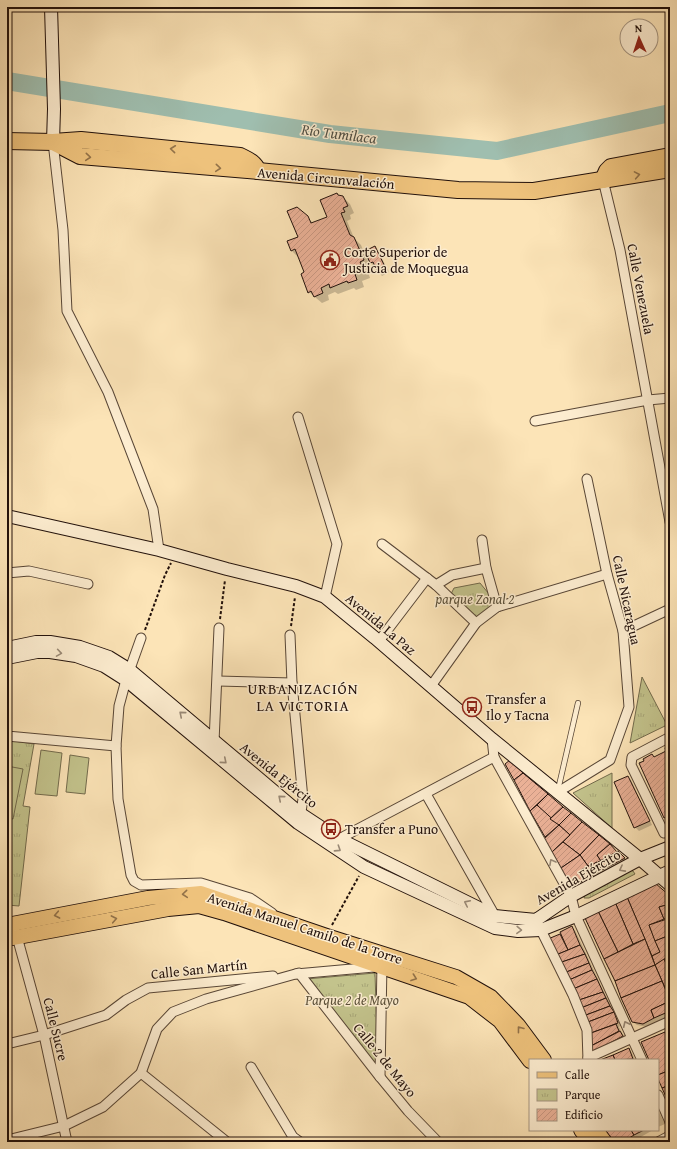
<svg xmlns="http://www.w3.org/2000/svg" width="677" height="1149" viewBox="0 0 677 1149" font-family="'Gentium Book Plus',serif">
<defs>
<pattern id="park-tufts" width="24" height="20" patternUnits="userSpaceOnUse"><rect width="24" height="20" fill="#c3c38c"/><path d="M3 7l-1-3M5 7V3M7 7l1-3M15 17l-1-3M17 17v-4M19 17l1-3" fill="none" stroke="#a7a677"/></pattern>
<pattern id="building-hatch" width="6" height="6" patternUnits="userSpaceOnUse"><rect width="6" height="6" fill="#ebb197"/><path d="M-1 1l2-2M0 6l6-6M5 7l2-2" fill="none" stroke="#c99781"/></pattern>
</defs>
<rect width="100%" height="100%" fill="#fce4b7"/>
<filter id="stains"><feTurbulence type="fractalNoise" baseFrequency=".005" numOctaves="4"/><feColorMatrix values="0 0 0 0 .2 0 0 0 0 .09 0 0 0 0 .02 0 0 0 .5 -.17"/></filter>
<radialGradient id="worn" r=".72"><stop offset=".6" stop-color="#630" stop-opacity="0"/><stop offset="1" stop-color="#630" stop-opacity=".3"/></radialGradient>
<!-- park -->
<g fill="url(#park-tufts)" stroke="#726a4c">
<polygon points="480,583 489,594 494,609 479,619 449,598 454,588"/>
<polygon points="642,677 667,725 630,743"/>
<polygon points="7,740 34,744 23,806 30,807 19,906 7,905"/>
<polygon points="612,773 612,828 573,793"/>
<polygon points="630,870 633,871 635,874 589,898 584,898 585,894"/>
<polygon points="375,973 378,1071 306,979"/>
</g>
<!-- pitch -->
<g fill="#c3c38c" stroke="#726a4c">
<polygon points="41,750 62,753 57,796 35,794"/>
<polygon points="70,755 89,758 85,794 66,792"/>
<polygon points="7,766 23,769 13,819 7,818"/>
</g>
<!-- shadow -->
<g fill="#0003">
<polygon points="339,196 343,197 350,204 354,213 350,215 351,219 347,221 354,238 361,245 366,257 375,248 378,251 389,272 382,276 379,272 376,266 374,266 367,259 370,267 367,269 370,278 362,281 364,287 356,290 354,288 338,294 335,292 328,295 329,300 322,303 309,292 306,273 299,258 292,251 299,237 307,217 313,223 328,218"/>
<polygon points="670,747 670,820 668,821 665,817 655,758 667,752"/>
<polygon points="506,765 599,835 627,861 574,890 571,887 562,867 545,839 547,838"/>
<polygon points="628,777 631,780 652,825 639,831 635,827"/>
<polygon points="670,897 670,1015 647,1027 637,1025 633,1022 587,919"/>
<polygon points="572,927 575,930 606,996 617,1017 620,1026 619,1027 626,1040 594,1051 592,1045 592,1032 560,935 565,940"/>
<polygon points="629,1049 632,1053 635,1060 603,1060"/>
<polygon points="658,1110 665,1124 658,1127"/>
<polygon points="606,1130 653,1130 632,1142 615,1142"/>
<polygon points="668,1139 670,1142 662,1142"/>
</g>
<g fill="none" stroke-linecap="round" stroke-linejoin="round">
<!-- river -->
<polyline stroke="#9fbeaf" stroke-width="18" points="7,81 330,134 497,151 670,113"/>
</g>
<!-- building -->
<g fill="url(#building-hatch)" stroke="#22110b">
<polygon points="337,193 338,195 343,196 348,206 343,208 345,212 341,213 350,235 354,237 364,260 360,262 364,270 355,274 357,280 348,283 347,281 330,288 329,284 321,288 323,293 314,297 311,291 308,293 301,274 304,272 295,249 291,251 287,241 298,237 287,211 297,207 308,216 311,223 327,217 320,200"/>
<polygon points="375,246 386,269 378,273 373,262 370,263 365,251"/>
<polygon points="670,746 670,815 664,818 639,763 644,761 643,759 652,754 654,757 666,751 665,748"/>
<polygon points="510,760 523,773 514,780 505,764"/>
<polygon points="523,773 548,794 530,811 514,780"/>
<polygon points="628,776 650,821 634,828 614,782"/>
<polygon points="548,794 563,807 550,819 537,805"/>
<polygon points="537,805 559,825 545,837 530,811"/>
<polygon points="563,807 571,813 559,825 550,819"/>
<polygon points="571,813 582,822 570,835 559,825"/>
<polygon points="582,822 599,835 580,855 563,842"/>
<polygon points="559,825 570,835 552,852 544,839"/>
<polygon points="599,835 610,844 597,855 601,861 588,866 580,855"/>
<polygon points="563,842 580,855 561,868 552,852"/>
<polygon points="610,844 617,852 601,861 597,855"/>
<polygon points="618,851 625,858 602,870 598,862"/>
<polygon points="580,855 588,866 581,870 586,879 570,887 561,868"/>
<polygon points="597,862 602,870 586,879 581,870"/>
<polygon points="655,883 670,896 670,904 659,907 664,919 649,925 660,952 652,956 627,897"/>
<polygon points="627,897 645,939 633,944 615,902"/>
<polygon points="615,902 633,944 618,952 598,911"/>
<polygon points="670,904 670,917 664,919 659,907"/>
<polygon points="598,911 618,952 604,959 585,918"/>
<polygon points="670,918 670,935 655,941 649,925"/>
<polygon points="572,926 580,945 568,950 560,932"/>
<polygon points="560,934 568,950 556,955 548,939"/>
<polygon points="670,935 670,956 655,965 652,956 660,952 655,941"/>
<polygon points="645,939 655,965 615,981 604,959"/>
<polygon points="580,945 585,954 559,963 556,955"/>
<polygon points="585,954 589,963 564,973 559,963"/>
<polygon points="670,956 670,972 664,959"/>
<polygon points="664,959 670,973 670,999 655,965"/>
<polygon points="589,963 592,970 569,980 564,973"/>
<polygon points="655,965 662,981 621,998 615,981"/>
<polygon points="592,970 597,979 573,989 569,980"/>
<polygon points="597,979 603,992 579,1000 573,989"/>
<polygon points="662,981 670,1001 651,1010 654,1018 643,1024 632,1022 621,998"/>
<polygon points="603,992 606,998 581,1008 579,1000"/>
<polygon points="606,998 610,1006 586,1015 581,1008"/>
<polygon points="670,1001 670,1011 654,1018 651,1010"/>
<polygon points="610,1006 614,1012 588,1022 586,1015"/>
<polygon points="614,1012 618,1023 591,1033 588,1022"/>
<polygon points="616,1024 619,1031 591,1046 591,1033"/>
<polygon points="670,1030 670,1042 665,1032"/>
<polygon points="620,1031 623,1036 593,1052 591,1046"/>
<polygon points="665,1032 670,1042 670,1070 658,1075 658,1060 649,1060 641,1042"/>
<polygon points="629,1048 633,1059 615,1060 613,1055"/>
<polygon points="613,1055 615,1060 600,1060"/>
<polygon points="670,1070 670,1085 662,1088 658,1079 658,1075"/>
<polygon points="670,1085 670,1106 662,1088"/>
<polygon points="605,1130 631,1130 634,1135 623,1142 614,1142"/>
<polygon points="631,1130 644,1130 634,1135"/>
</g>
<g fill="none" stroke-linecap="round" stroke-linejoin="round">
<!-- lane casing -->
<g stroke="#584636" stroke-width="6">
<g id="lane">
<polyline points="558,790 578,703"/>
<polyline points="426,1142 432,1135"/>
<polyline points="653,1142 670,1133"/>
</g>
</g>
<!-- street casing -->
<g stroke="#584636" stroke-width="11">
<g id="street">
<polyline points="53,142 63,230 67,311 108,392 153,509 159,550"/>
<polyline points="603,180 620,250 670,522"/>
<polyline points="298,417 337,544 325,597"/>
<polyline points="535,421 648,400 670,398"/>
<polyline points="482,540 486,568 497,607"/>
<polyline points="382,544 436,585 476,623"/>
<polyline points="7,573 29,571 88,584"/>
<polyline points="436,585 452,575 486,568"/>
<polyline points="623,631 670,609"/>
<polyline points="290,635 292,683 303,799 300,818"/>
<polyline points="141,638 126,680 119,706 116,746 118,799 131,875 134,881 141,885 201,883 250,898 272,913"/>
<polyline points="379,641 427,578"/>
<polyline points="218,681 292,683"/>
<polyline points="431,686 476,623 497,607 607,574"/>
<polyline points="7,736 116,746"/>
<polyline points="670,737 632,757 631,765 664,833 670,830"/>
<polyline points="492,739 494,757 571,896 576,916 642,1060"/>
<polyline points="213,745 214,742 219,628"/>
<polyline points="558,792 610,760 629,707 623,631 607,574 587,479"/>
<polyline points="426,794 495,916"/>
<polyline points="339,839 494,757"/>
<polyline points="538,924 573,995 587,1030 588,1060"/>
<polyline points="16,933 44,1035 67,1142"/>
<polyline points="296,974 374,967"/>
<polyline points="7,1044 44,1035 106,1015 126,1000 148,988 273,976"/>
<polyline points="588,1058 670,1021"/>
<polyline points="251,1067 293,1137 300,1142"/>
<polyline points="141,1073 227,1142"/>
<polyline points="380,1077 382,963"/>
<polyline points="658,1095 670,1122"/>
<polyline points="7,1140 64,1126 103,1107 141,1073 157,1029 173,1012 206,999 299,973 380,1077 408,1111 438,1142"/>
</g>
</g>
<!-- secondary casing -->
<g stroke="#22110b" stroke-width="14">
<g id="secondary">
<polyline points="51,7 54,109 53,142"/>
<polyline points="7,516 159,550 227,569 296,586 325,597 375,638 492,739 640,859 670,885"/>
<polyline points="7,648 36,642 50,642 80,647 109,657 130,670 301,814 339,839 495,916 536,920 571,896 640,859 670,847"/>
<polyline points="7,658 37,652 50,652 76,656 104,666 126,680 298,823 364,867 495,928 518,931 541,930 576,916 670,871"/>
</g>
</g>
<!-- primary casing -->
<g stroke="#22110b" stroke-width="16">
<g id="primary">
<polyline points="7,925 148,898 201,893 327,936 456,977 491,997 518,1025 544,1060"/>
<polyline points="7,939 168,909 199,906 224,913 469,997 500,1021 530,1061"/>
<polyline points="581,1130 590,1142"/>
<polyline points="596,1130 605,1142"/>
</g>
</g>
<!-- highway casing -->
<g stroke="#22110b" stroke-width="18">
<g id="highway">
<path d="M 7,141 L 53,142 L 81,140 L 240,156 C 248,160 254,162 258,171"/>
<polyline points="53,142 80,156 258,171 458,190 534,191 670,169"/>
<polyline points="603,180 607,171 611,167 670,156"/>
</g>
</g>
<!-- path -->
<g stroke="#22110b" stroke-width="2" stroke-dasharray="3 2" stroke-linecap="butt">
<polyline points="220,619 225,580"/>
<polyline points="291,626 295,597"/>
<polyline points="145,630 165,575 171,563"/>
<polyline points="332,925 359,876"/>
</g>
<!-- lane -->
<use href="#lane" stroke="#fdedd0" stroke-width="4.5"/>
<!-- street -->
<use href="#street" stroke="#fdedd0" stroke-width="9"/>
<!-- secondary -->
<use href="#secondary" stroke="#fdedd0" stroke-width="12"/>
<!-- primary -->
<use href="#primary" stroke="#eec27c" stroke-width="14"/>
<!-- highway -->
<use href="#highway" stroke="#eec27c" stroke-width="16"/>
</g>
<!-- one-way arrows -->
<defs><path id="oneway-chevron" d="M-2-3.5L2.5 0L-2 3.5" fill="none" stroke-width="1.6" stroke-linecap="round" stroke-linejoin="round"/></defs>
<g stroke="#927249">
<use href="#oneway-chevron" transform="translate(173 149) rotate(-174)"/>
<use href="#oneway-chevron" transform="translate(88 157) rotate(5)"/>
<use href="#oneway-chevron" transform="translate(218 168) rotate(5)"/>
<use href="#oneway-chevron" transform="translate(637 175) rotate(-10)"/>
<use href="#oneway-chevron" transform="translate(185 894) rotate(175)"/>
<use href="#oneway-chevron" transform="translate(57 915) rotate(169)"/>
<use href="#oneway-chevron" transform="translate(114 919) rotate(-11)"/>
<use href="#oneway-chevron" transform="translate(414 978) rotate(20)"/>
<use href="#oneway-chevron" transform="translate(520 1029) rotate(-128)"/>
</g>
<g stroke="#9a8a77">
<use href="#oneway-chevron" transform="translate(59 653) rotate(9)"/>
<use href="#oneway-chevron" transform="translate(182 714) rotate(-140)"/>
<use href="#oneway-chevron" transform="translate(224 761) rotate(40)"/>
<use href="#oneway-chevron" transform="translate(281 798) rotate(-140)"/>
<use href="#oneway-chevron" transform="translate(338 849) rotate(33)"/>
<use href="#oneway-chevron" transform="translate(552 862) rotate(-119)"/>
<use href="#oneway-chevron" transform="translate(622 869) rotate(152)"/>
<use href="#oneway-chevron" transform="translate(467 903) rotate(-154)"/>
<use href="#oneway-chevron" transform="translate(519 930) rotate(2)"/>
<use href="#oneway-chevron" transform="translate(626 1024) rotate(-115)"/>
</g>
<!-- icons -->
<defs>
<g id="civic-ring" transform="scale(1)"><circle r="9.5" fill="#fdedd0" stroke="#8f2418" stroke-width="1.5"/><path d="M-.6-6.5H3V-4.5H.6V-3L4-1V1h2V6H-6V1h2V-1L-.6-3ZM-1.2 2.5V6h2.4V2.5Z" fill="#8f2418"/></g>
<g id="bus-ring" transform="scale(1)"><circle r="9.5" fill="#fdedd0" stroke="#8f2418" stroke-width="1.5"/><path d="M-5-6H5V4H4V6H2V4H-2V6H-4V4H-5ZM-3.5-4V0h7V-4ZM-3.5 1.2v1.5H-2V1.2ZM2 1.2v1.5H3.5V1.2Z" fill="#8f2418"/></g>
</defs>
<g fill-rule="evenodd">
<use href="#civic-ring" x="330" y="260"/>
<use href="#bus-ring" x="472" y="707"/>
<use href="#bus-ring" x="331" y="829"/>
</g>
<g text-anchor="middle" stroke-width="3" stroke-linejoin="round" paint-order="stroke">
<!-- street labels -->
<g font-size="14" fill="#22110b" stroke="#fdedd0">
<text transform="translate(326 178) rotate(5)" y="5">Avenida Circunvalación</text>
<text transform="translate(641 289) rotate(79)" y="5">Calle Venezuela</text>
<text transform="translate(627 600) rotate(78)" y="5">Calle Nicaragua</text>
<text transform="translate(381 624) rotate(40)" y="5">Avenida La Paz</text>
<text transform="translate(279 775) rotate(39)" y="5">Avenida Ejército</text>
<text transform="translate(578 877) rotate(-30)" y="5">Avenida Ejército</text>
<text transform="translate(305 928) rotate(18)" y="5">Avenida Manuel Camilo de la Torre</text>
<text transform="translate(199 969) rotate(-6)" y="5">Calle San Martín</text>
<text transform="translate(56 1029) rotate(76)" y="5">Calle Sucre</text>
<text transform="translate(385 1060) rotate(51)" y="5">Calle 2 de Mayo</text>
</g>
<!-- poi labels -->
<g font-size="14" fill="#22110b" stroke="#fdedd0" text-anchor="start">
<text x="344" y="257">Corte Superior de<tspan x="344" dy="16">Justicia de Moquegua</tspan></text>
<text x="486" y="704">Transfer a<tspan x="486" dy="16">Ilo y Tacna</tspan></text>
<text x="345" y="834">Transfer a Puno</text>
</g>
<!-- park labels -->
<g font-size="14" font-style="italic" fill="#5a4f38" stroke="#fdedd0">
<text x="475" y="604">parque Zonal 2</text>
<text x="352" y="1005">Parque 2 de Mayo</text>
</g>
<!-- water labels -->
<g font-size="15" font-style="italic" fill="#4e4e44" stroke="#fdedd0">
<text transform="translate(339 134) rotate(7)" y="5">Río Tumilaca</text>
</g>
<!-- neighbourhood labels -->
<g font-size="15" letter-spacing="1" fill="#22110b" stroke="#fdedd0">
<text x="303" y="694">URBANIZACIÓN<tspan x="303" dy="17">LA VICTORIA</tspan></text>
</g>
</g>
<!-- margin -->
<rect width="677" height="1149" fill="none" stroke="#fce4b7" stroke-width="24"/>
<rect x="8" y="8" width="661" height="1133" fill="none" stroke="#22110b" stroke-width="2"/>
<rect x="12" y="12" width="653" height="1125" fill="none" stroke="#22110b"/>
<!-- legend -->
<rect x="529" y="1059" width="130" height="72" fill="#fdedd0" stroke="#a59581"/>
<rect x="537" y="1072" width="20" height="6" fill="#eec27c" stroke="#a59581"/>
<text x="565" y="1079" font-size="12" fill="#22110b">Calle</text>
<rect x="537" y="1089" width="20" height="12" fill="url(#park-tufts)" stroke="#a59581"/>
<text x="565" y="1099" font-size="12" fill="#22110b">Parque</text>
<rect x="537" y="1109" width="20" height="12" fill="url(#building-hatch)" stroke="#a59581"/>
<text x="565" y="1119" font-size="12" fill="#22110b">Edificio</text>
<!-- north arrow -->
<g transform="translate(639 38) rotate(357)"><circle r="19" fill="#fdedd0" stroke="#a59581"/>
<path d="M0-3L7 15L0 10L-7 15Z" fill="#8f2418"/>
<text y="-6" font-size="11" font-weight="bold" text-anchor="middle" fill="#22110b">N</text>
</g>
<rect width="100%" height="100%" filter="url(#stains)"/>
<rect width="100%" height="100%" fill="url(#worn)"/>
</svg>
